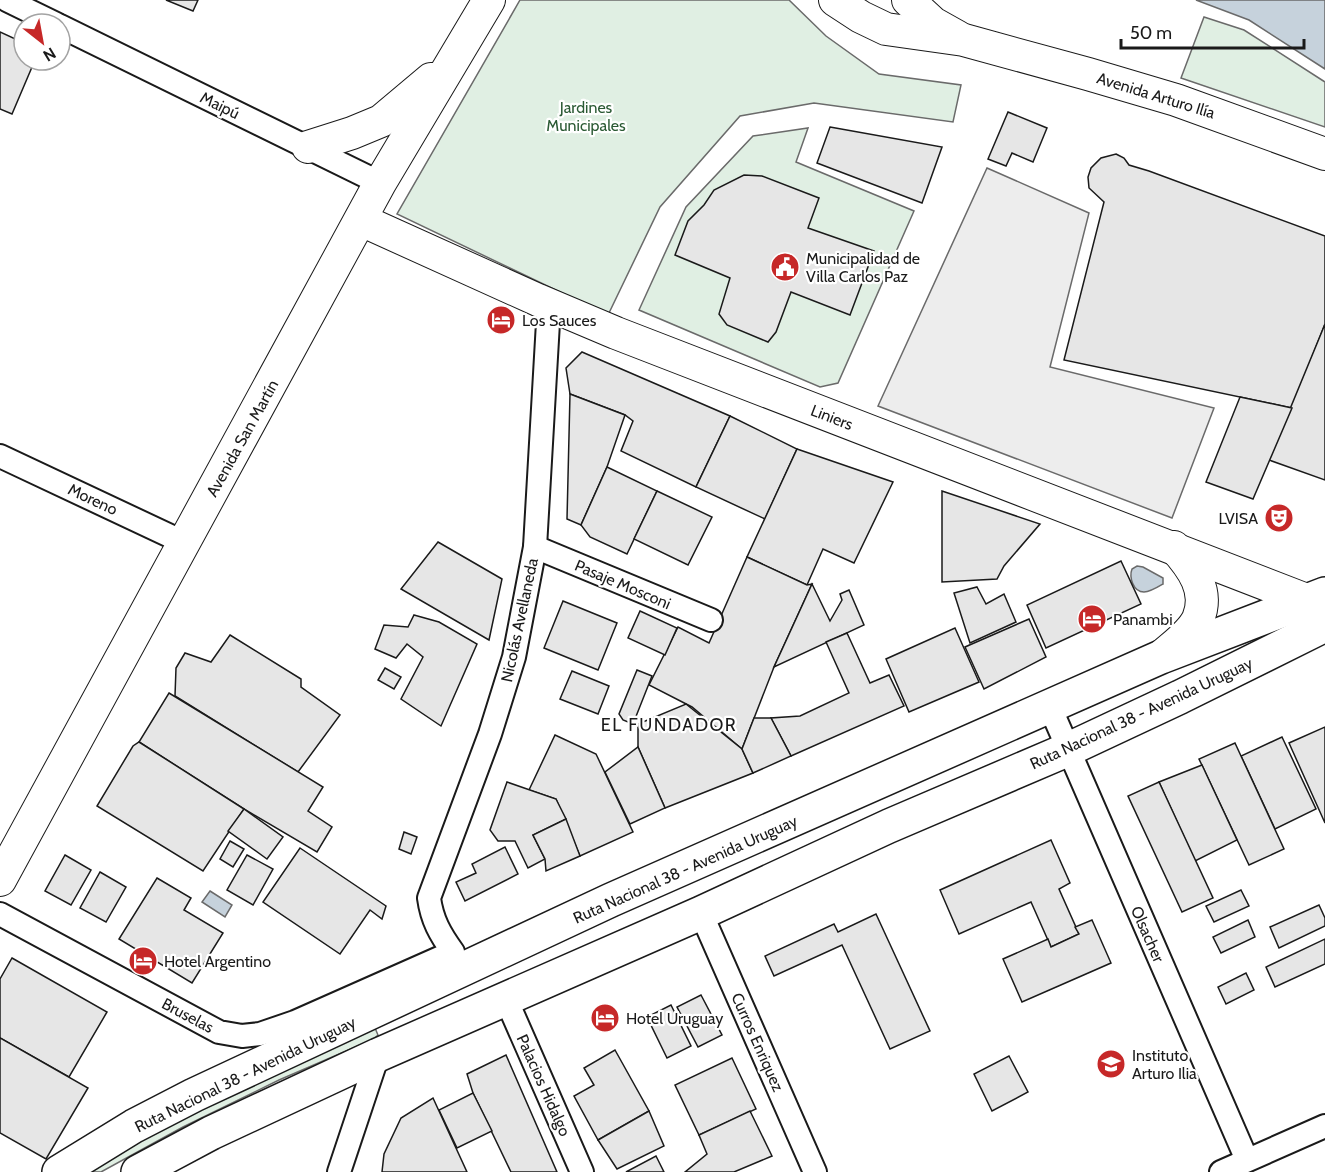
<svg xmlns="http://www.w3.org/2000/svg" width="1325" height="1172" viewBox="0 0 1325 1172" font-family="Cabin,sans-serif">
<rect width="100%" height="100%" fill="#fff"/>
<!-- green -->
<g fill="#e0efe3" stroke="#6a6a6a" stroke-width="1.5">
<polygon points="520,0 789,0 826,36 879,74 961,85 953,122 814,103 740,116 660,207 608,315 397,214"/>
<polygon points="1204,17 1244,30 1325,82 1325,127 1181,78"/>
<polygon points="808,128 796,162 914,211 838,383 820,387 639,310 686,207 753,136"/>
<polygon points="375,1028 378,1035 374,1039 279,1080 183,1127 101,1172 83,1172 120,1148"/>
</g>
<!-- parking -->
<polygon fill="#ededed" stroke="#6a6a6a" stroke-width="1.5" points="987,168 1089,213 1050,367 1214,408 1172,518 878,406"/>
<!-- water -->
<g fill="#c6d2dc" stroke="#6a6a6a" stroke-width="1.5">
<polygon points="1196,0 1325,0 1325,69 1249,20"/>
<path d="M 1137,566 L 1143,567 L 1163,578 L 1163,584 C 1158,587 1150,592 1144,592 C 1133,592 1129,577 1132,569 Z"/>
<polygon points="210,891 232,905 225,917 202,902"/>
</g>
<!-- building -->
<g fill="#e6e6e6" stroke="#1a1a1a" stroke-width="1.5">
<polygon points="166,0 198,0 193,11"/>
<polygon points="0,32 24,43 24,60 35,60 12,114 0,109"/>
<polygon points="1008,112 1047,128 1033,162 1012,153 1006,166 988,159"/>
<polygon points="830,127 942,147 922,203 817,163"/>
<polygon points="1116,154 1124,158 1129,165 1149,171 1325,236 1325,324 1292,408 1064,360 1104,202 1089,188 1088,177 1091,168 1101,158"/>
<polygon points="744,175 762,176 819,198 808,228 874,251 850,315 791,292 776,332 768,342 727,325 719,314 730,278 675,255 688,221 704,205 714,190"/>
<polygon points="1325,324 1325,480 1269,460"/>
<polygon points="582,352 730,416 696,487 621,451 633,421 625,415 570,394 566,368"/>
<polygon points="570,394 625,415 607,467 581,525 567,519"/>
<polygon points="1240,397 1292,408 1253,499 1206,482"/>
<polygon points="730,416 797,449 765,519 696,487"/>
<polygon points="797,449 893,482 854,563 823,549 807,585 747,557"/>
<polygon points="607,467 657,491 627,554 590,537 581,525"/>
<polygon points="657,491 712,517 688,565 634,539"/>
<polygon points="942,491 1040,524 1004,566 997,579 942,582"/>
<polygon points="438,542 502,579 489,640 401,589"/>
<polygon points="747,557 807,585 812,584 774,667 742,749 692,707 649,685 678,627 709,643"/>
<polygon points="1121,561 1141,604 1046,648 1027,605"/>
<polygon points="812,584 830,621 842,600 840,594 849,590 864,625 774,667"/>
<polygon points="977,587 986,604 1004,594 1016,622 970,643 954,593"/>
<polygon points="563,601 617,623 598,670 544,648"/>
<polygon points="640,611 677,628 665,655 628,638"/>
<polygon points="414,615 439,622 477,644 441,726 401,699 423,657 407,644 396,658 375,649 384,625 408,627"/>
<polygon points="1029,619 1046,657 984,689 965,647"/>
<polygon points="955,628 979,682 909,712 886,659"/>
<polygon points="847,633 870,683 889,675 904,706 791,756 771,718 800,716 849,693 826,642"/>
<polygon points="230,635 301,679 301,687 340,715 298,772 175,696 176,668 185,653 211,662"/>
<polygon points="385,668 401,677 394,689 378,680"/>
<polygon points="637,670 652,676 633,724 623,720 619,714"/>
<polygon points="572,671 609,686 598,714 560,699"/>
<polygon points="169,693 323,787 308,811 332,827 317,852 244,809 139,742"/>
<polygon points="686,704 742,749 753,773 665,808 638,747 638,724"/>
<polygon points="754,718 771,718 791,756 753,773 742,749"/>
<polygon points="1325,727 1325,823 1289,743"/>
<polygon points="555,735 596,754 633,832 580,856 556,799 529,790"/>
<polygon points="1282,737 1316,809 1275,829 1241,756"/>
<polygon points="139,742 244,809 203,871 97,806 133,746"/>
<polygon points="1235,743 1284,849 1249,865 1199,759"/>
<polygon points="638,747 665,808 630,824 605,772"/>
<polygon points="1202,765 1237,840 1195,861 1159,782"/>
<polygon points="507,782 556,799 566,819 533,835 545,859 528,868 515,841 498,841 490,830"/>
<polygon points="1159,782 1213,898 1182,912 1128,796"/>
<polygon points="244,809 283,837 267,859 228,831"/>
<polygon points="566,819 580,856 546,871 545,859 533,835"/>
<polygon points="404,832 417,837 411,854 399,849"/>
<polygon points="1051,840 1070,883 1059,889 1079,934 1051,947 1031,902 959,934 940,890"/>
<polygon points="230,841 244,849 233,867 220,859"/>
<polygon points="505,847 518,874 465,901 456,882 476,873 472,864"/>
<polygon points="300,848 386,906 382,919 370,910 340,954 263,902"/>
<polygon points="65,855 91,870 71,905 45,891"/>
<polygon points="247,855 273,869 253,905 227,890"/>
<polygon points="100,872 126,887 106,922 80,908"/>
<polygon points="157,878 191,898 184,910 223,933 192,983 119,939"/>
<polygon points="1241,890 1249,906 1214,922 1206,906"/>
<polygon points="1319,905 1325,918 1325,926 1279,948 1270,927"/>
<polygon points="876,914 930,1031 890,1049 842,945 774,976 765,956 834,924 838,932"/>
<polygon points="1092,920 1111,963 1022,1002 1003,959 1048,939 1051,947 1079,934 1075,927"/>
<polygon points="1248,920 1255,937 1221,953 1213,937"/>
<polygon points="1325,939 1325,964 1275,987 1266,967"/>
<polygon points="12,958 107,1012 69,1077 0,1038 0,979"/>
<polygon points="1246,973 1254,990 1226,1004 1218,987"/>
<polygon points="701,995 722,1035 698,1047 677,1007"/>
<polygon points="671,1005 691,1046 667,1058 647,1017"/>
<polygon points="0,1038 88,1088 46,1159 0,1133"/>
<polygon points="615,1050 649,1111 598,1140 574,1096 594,1085 584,1068"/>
<polygon points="506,1055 557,1172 511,1172 473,1093 467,1074"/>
<polygon points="1009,1056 1028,1092 992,1111 974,1074"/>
<polygon points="732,1058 756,1109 699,1135 675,1085"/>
<polygon points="473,1093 492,1131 457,1148 439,1110"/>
<polygon points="433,1098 467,1172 382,1172 384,1154 401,1118"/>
<polygon points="649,1111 664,1146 617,1169 598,1140"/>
<polygon points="750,1111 772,1156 734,1172 685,1172 707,1154 699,1135"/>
<polygon points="656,1156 664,1172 626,1172"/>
</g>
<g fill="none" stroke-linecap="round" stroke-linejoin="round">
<!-- street casing -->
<g stroke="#1a1a1a" stroke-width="26">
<g id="street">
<polyline points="7,0 56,24"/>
<polyline points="60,26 380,183"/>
<polyline points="0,456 185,543"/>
<polyline points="535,547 711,620"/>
<polyline points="1050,707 1247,1160"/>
<polyline points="701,913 815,1172"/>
<path d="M 0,914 L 219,1032 L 242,1036 L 260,1034 L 295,1022 L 453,952 C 440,934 432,920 429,898 L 490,734 L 514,657 L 535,547 L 549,305"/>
<polyline points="506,999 582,1172"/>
<polyline points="339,1172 378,1055"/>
<polyline points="1221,1172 1325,1126"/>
</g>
</g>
<!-- secondary casing -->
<g stroke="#1a1a1a" stroke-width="34">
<g id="secondary">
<polyline points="835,0 861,17 886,29 964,40 1088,74 1176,100 1325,154"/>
<polyline points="908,0 933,23 958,37"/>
<polyline points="308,147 352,133 381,121 431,79"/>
<polyline points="361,220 538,300 616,333 1309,601"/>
<path d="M 1161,657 C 1173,646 1191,634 1198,619 C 1210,591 1192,567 1174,547"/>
<polyline points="0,880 380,183 489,0"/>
</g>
</g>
<!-- primary casing -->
<g stroke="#1a1a1a" stroke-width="36">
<g id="primary">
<polyline points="59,1172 134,1126 194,1095 611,900 1161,657 1325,594"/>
<polyline points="138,1172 211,1133 378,1055 701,913 889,826 1069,749 1180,697 1325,625"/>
</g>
</g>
<!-- street -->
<use href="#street" stroke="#fff" stroke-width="22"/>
<!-- secondary -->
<use href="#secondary" stroke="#fff" stroke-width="32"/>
<!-- primary -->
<use href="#primary" stroke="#fff" stroke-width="33"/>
</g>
<!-- icons -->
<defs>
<g id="civic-disc" transform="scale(1.5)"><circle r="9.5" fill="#c62828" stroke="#fff"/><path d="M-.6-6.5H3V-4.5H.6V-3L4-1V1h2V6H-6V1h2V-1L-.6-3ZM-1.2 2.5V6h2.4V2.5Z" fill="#fff"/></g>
<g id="hotel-disc" transform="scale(1.5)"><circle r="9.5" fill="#c62828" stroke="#fff"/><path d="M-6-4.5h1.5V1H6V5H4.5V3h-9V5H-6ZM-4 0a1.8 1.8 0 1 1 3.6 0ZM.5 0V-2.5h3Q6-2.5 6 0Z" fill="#fff"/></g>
<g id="theatre-disc" transform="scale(1.5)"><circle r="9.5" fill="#c62828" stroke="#fff"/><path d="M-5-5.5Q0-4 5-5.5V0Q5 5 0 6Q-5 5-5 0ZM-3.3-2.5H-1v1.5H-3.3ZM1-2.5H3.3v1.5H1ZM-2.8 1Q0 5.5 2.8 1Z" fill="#fff"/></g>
<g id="school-disc" transform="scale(1.5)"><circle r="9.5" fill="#c62828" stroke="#fff"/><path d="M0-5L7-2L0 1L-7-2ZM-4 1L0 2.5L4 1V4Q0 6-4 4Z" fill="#fff"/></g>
</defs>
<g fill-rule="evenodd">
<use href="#civic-disc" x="785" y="267"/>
<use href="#hotel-disc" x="501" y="320"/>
<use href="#theatre-disc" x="1279" y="518"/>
<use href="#hotel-disc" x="1092" y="619"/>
<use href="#hotel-disc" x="143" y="961"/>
<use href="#hotel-disc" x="605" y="1018"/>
<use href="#school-disc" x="1111" y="1064"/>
</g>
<g text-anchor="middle" stroke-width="4.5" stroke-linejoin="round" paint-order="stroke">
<!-- street labels -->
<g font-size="16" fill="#1a1a1a" stroke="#fff">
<text transform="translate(1156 95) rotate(17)" y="6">Avenida Arturo Ilía</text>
<text transform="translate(220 105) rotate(26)" y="6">Maipú</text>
<text transform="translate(832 417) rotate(21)" y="6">Liniers</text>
<text transform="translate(242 438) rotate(-61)" y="6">Avenida San Martín</text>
<text transform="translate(93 499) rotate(25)" y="6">Moreno</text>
<text transform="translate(623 584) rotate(23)" y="6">Pasaje Mosconi</text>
<text transform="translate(519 620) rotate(-78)" y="6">Nicolás Avellaneda</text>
<text transform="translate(1141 713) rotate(-25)" y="6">Ruta Nacional 38 - Avenida Uruguay</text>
<text transform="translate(685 869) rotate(-24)" y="6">Ruta Nacional 38 - Avenida Uruguay</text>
<text transform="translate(1148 934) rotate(66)" y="6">Olsacher</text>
<text transform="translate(188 1015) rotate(28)" y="6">Bruselas</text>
<text transform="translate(758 1042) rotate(66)" y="6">Curros Enriquez</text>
<text transform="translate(245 1074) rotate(-26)" y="6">Ruta Nacional 38 - Avenida Uruguay</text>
<text transform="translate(544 1085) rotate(66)" y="6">Palacios Hidalgo</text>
</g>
<!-- park labels -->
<g font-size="16" fill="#2b5a34" stroke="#fff">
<text x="586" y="113">Jardines<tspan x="586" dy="18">Municipales</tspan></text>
</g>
<!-- poi labels -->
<g font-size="16" fill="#1a1a1a" stroke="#fff" text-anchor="start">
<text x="806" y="264">Municipalidad de<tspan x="806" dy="18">Villa Carlos Paz</tspan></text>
<text x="522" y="326">Los Sauces</text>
<text x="1258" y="524" text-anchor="end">LVISA</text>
<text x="1113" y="625">Panambi</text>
<text x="164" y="967">Hotel Argentino</text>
<text x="626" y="1024">Hotel Uruguay</text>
<text x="1132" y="1061">Instituto<tspan x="1132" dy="18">Arturo Ilia</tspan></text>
</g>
<!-- neighbourhood labels -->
<g font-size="18" letter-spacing="1.5" fill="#1a1a1a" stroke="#fff">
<text x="669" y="731">EL FUNDADOR</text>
</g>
</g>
<!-- north arrow -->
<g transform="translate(42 42) rotate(149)"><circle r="28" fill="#ffffff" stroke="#a3a3a3" stroke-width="1.5"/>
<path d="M0-4.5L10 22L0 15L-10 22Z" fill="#c62828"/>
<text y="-9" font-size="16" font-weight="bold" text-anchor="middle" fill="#1a1a1a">N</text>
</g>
<!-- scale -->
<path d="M1121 39v9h183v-9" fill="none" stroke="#1a1a1a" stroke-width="3"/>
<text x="1130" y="39" font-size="18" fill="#1a1a1a" stroke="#ffffff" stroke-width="4.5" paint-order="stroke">50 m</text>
</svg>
